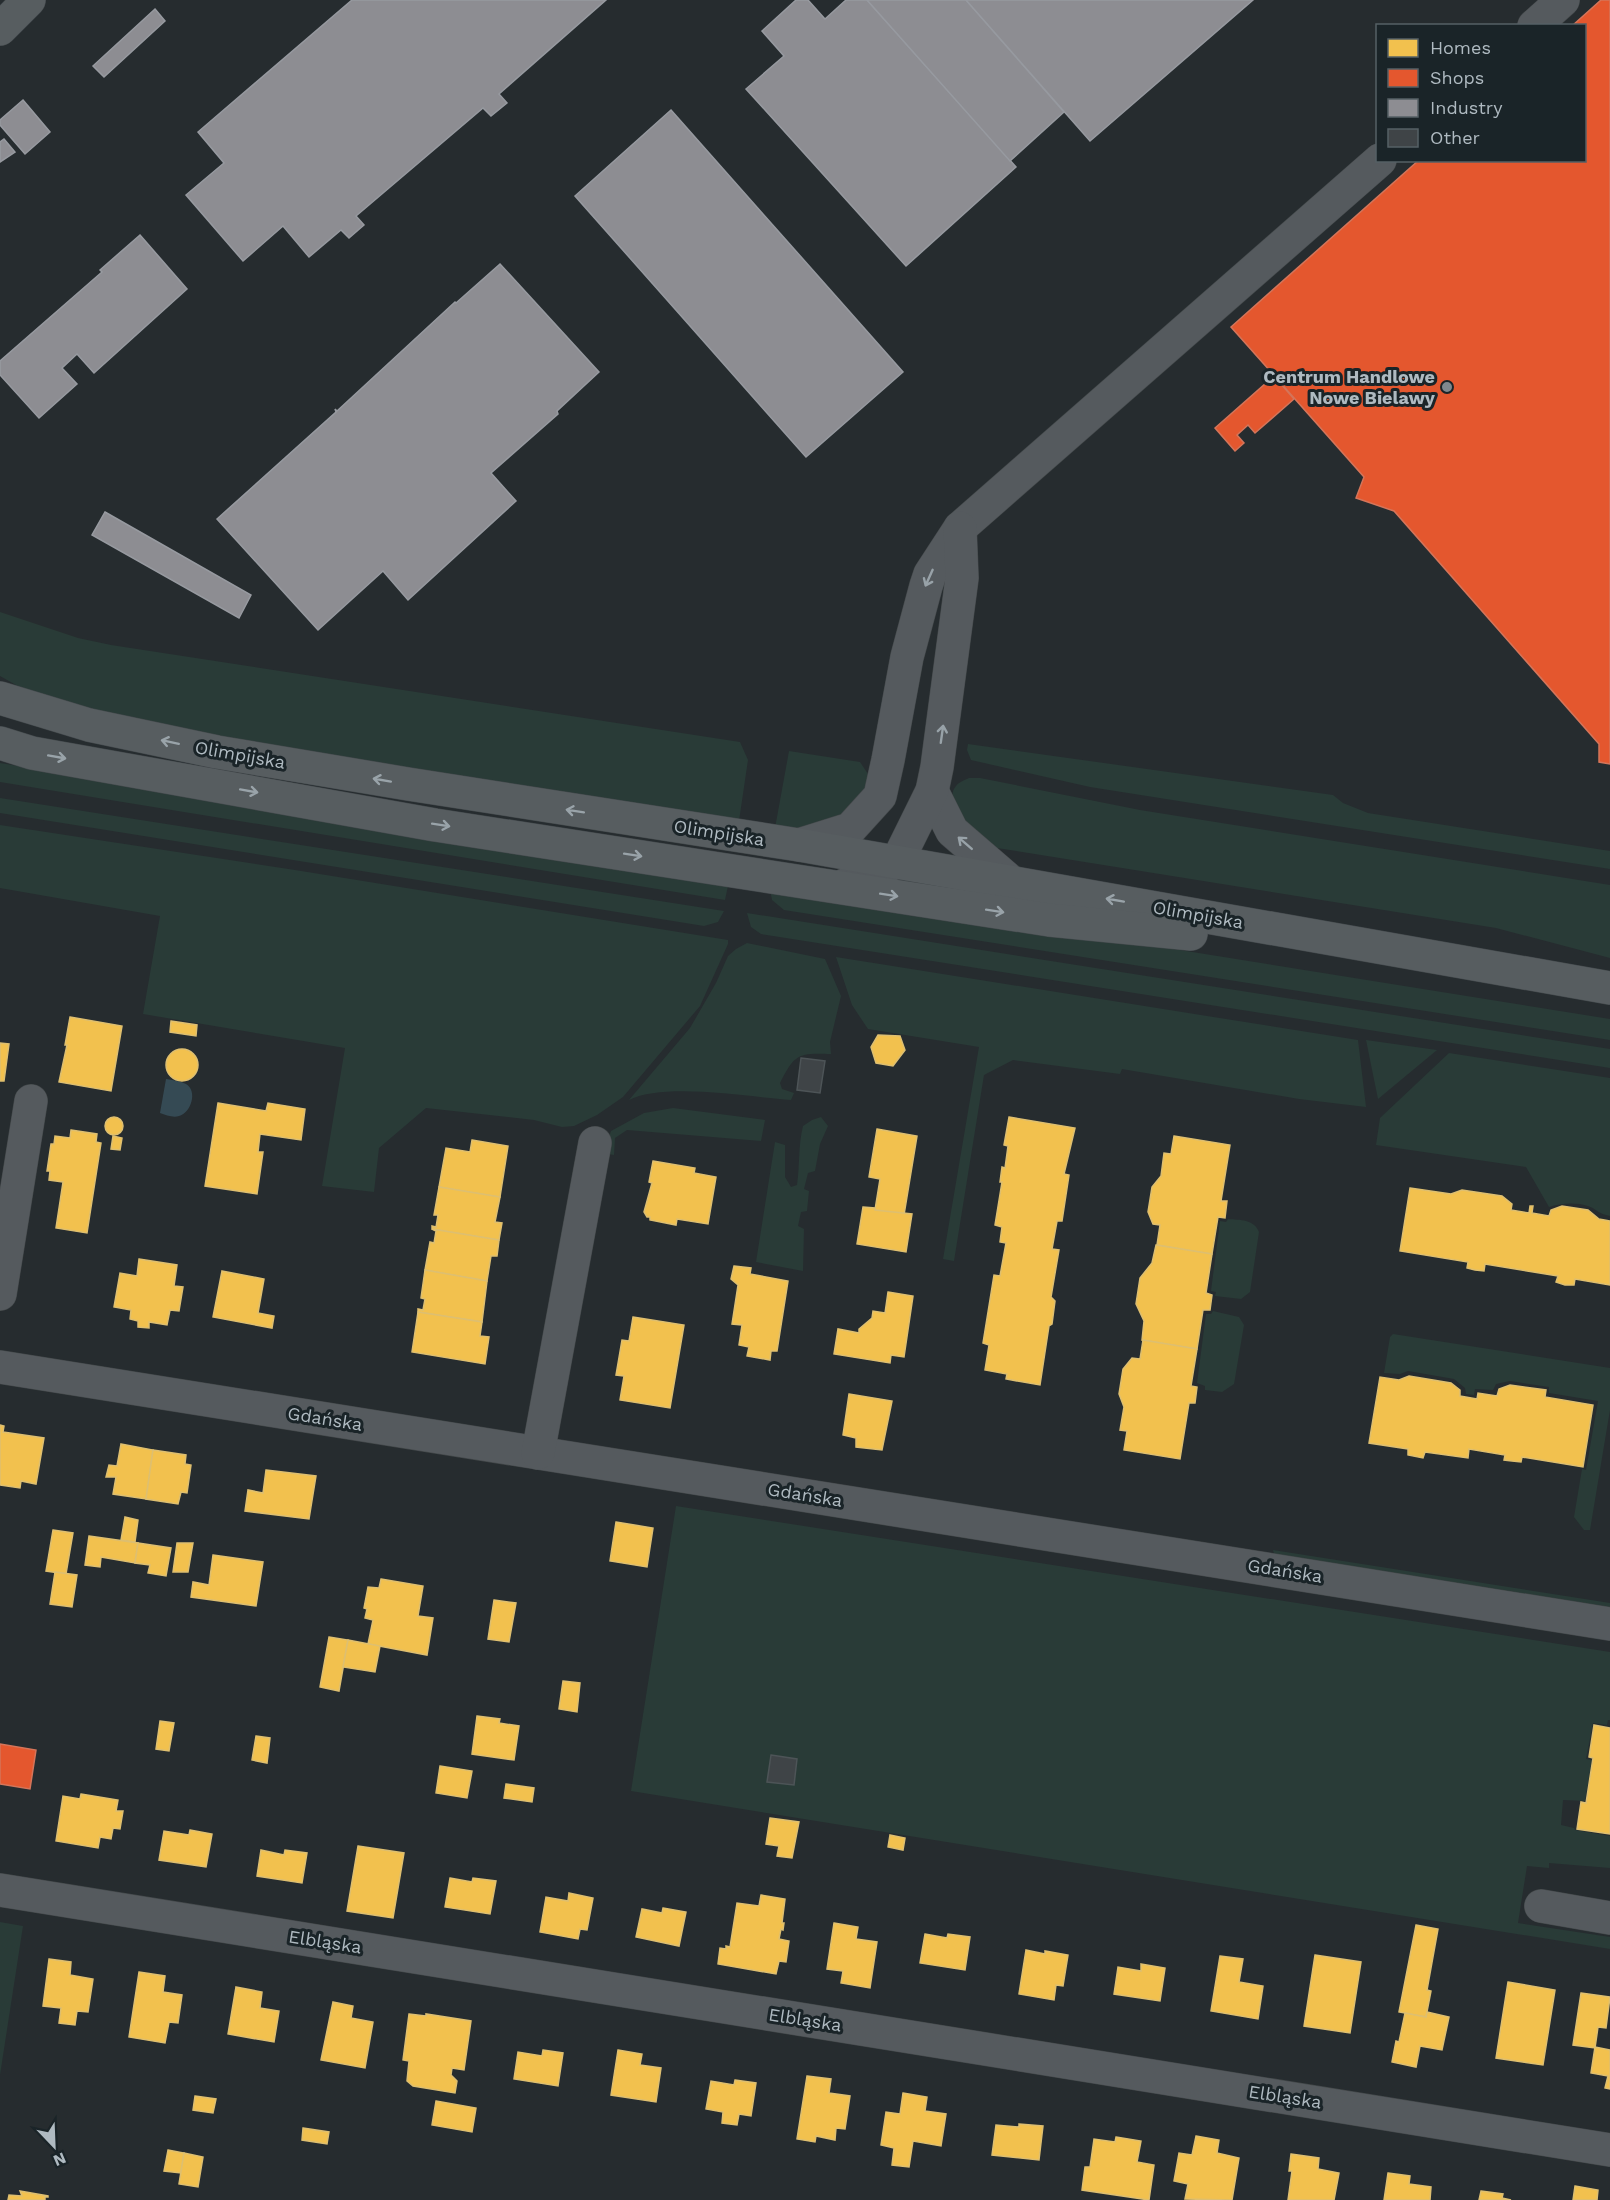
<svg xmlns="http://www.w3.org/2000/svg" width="1610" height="2200" viewBox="0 0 1610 2200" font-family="'Work Sans',sans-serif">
<rect width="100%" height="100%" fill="#262c2f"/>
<!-- green -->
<g fill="#293b37">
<polygon points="0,612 78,638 111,645 740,742 748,760 739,821 197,737 51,700 16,685 0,676"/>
<polygon points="968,744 1333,795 1343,803 1368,813 1610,851 1610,869 1090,787 971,760 967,750"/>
<polygon points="789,751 860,762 870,777 858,803 817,831 775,828"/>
<polygon points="0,763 729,881 725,900 0,782"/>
<path d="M 969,778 L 980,778 L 1140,810 L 1610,885 L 1610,958 L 1496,928 L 997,848 C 982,841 940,804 956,786 C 959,782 965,780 969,778 Z"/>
<polygon points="0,798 724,911 718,922 704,926 0,813"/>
<polygon points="0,825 295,870 728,940 728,944 700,1006 623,1097 597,1115 574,1126 562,1127 534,1120 426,1108 379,1148 374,1192 322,1186 345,1048 143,1014 160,916 0,888"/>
<polygon points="769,884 1610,1019 1610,1040 784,910 772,900"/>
<polygon points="747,913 1610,1049 1610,1068 761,934 751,927"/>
<path d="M 747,943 L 825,959 L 841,996 L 830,1042 L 831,1054 C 799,1053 795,1053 780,1083 L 782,1089 L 794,1093 L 791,1100 C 748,1097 665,1082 629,1100 L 690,1028 L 716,983 L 728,956 L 736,949 Z"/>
<polygon points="836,957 1358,1040 1366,1107 1299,1099 1122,1069 1120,1074 1013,1060 984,1075 954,1261 943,1259 979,1047 868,1029 852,1005"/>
<polygon points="1366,1040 1437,1050 1378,1099"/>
<path d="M 1449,1053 L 1610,1078 L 1610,1216 C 1598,1214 1597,1209 1588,1206 C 1577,1202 1560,1203 1549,1207 L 1526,1167 L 1376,1145 L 1380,1118 Z"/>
<polygon points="673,1108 765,1120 761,1141 627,1130 615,1138 614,1155 608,1154 605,1149 611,1131 644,1113"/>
<path d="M 821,1117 L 828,1126 L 820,1144 L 815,1171 L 808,1173 L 804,1189 L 809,1191 L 807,1211 L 801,1212 L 798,1226 L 804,1229 L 803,1271 L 756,1262 L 775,1142 L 785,1145 L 785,1177 L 791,1187 L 797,1185 C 800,1165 798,1146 803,1126 L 812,1120 Z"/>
<path d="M 1228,1219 C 1240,1220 1254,1219 1259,1232 L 1250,1292 L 1241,1299 L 1215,1296 L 1216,1292 L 1211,1291 L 1220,1221 L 1226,1222 Z"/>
<polygon points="1213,1311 1239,1317 1244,1325 1234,1384 1222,1392 1205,1390 1205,1386 1197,1383 1206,1314 1211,1314"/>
<polygon points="1393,1334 1610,1368 1610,1410 1590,1530 1584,1530 1574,1517 1582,1469 1586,1470 1598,1401 1549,1393 1549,1387 1510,1381 1496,1384 1493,1390 1475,1389 1474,1395 1466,1394 1465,1388 1454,1379 1408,1371 1400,1374 1384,1373 1390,1337"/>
<polygon points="676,1506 1610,1652 1610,1720 1608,1720 1607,1725 1593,1723 1586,1759 1592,1760 1585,1801 1563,1800 1561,1825 1574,1828 1575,1830 1610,1836 1610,1868 1549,1863 1549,1868 1527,1866 1518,1923 1610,1937 1610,1949 631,1791"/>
<polygon points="1273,1550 1610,1603 1610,1607 1274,1554"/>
<polygon points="0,1922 23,1926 0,2075"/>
</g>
<!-- water -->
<path fill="#354a54" d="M 166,1079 C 172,1080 180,1081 186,1084 C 198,1091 191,1113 179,1116 C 173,1118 166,1115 160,1113 Z"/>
<!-- homes -->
<g fill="#f2c14e" stroke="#debf70" stroke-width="1.5">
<polygon points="70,1017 122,1026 111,1091 59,1082 67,1045 65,1045"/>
<polygon points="171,1021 197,1025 196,1036 170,1032"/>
<polygon points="878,1035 900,1036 905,1050 893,1066 876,1063 871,1047"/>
<polygon points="0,1043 9,1044 4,1081 0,1081"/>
<circle cx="182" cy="1065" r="16"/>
<polygon points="218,1103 266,1111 268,1103 305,1109 301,1140 260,1134 258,1152 263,1152 257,1194 205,1186"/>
<circle cx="114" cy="1126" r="9"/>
<polygon points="1009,1117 1075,1128 1064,1174 1069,1175 1062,1221 1057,1221 1052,1249 1059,1250 1051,1297 1055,1301 1052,1324 1049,1326 1040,1385 1006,1379 1007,1374 985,1370 989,1345 983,1343 994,1275 1000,1276 1006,1243 1000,1242 1002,1227 995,1225 1002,1182 1000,1182 1002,1167 1005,1168 1008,1146 1004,1145"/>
<polygon points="877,1129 917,1136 904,1215 875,1210 880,1179 869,1177"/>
<polygon points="71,1130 97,1134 96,1142 101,1143 87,1233 56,1228 63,1182 49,1180 50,1171 47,1171 51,1144 54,1144 55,1136 70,1138"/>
<polygon points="113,1136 122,1138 120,1150 111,1149"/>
<polygon points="1174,1136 1230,1145 1221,1201 1227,1201 1225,1218 1218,1217 1212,1254 1157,1245 1160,1225 1153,1224 1148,1212 1152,1187 1161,1176 1164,1153 1171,1154"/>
<polygon points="472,1140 508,1146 500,1197 439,1187 446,1148 470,1152"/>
<polygon points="653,1161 695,1168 694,1173 716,1177 708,1224 677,1219 676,1225 650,1220 650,1217 647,1217 644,1212 652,1183 649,1182"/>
<polygon points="439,1187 500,1197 495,1222 502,1223 499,1240 432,1229 432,1226 436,1227 438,1215 434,1215"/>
<polygon points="1410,1188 1451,1194 1462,1190 1502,1196 1512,1204 1511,1210 1529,1213 1530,1206 1533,1206 1532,1213 1549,1216 1551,1210 1562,1206 1588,1210 1599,1219 1610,1221 1610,1285 1575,1279 1574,1285 1565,1285 1556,1282 1558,1276 1485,1264 1484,1271 1475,1270 1467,1268 1468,1262 1400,1251"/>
<polygon points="863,1207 875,1208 875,1210 912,1214 906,1252 857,1244"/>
<polygon points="432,1229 499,1240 497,1256 491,1256 487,1281 425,1270 430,1242 434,1243 436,1231"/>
<polygon points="1156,1245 1212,1254 1206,1293 1212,1295 1210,1310 1203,1310 1197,1349 1142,1340 1144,1321 1136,1304 1140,1278 1152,1263"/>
<polygon points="139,1259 177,1265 174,1286 183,1287 179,1311 170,1310 167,1325 149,1322 149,1328 138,1327 138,1321 130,1319 131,1310 114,1307 120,1273 137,1276"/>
<polygon points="734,1266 751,1268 750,1274 788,1281 777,1351 771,1351 770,1360 747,1356 749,1347 739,1345 742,1325 732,1324 738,1285 731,1279"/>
<polygon points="425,1270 487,1281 482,1322 418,1312 418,1309 423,1310 425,1299 421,1298"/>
<polygon points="222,1271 264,1279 258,1313 274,1316 272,1328 213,1317"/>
<polygon points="888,1292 913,1296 904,1357 891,1355 890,1363 834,1354 838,1329 859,1333 859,1329 872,1318 873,1311 885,1313"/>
<polygon points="418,1312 482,1322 480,1336 489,1337 485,1364 412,1352"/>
<polygon points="633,1317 684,1325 670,1408 620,1400 624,1376 616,1375 622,1340 629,1341"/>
<polygon points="1143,1340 1197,1349 1191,1386 1197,1387 1195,1403 1189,1403 1180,1459 1124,1450 1127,1431 1120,1430 1124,1407 1119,1394 1123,1369 1132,1358 1140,1359"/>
<polygon points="1409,1376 1451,1383 1460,1390 1460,1396 1477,1399 1478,1393 1497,1396 1499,1389 1510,1385 1546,1390 1545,1397 1593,1405 1583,1467 1522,1457 1521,1462 1512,1461 1504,1460 1505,1455 1469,1449 1468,1458 1425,1452 1423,1458 1408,1455 1408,1449 1369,1443 1380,1377 1399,1380"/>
<polygon points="849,1394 892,1401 882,1450 856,1447 856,1438 843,1435"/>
<polygon points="0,1425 4,1426 3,1432 44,1438 36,1484 21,1481 20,1488 0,1485"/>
<polygon points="121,1444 153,1450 146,1499 113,1494 116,1477 106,1477 109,1465 117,1466"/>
<polygon points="153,1450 186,1455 185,1464 191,1465 187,1493 181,1492 178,1504 146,1499"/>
<polygon points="266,1470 316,1476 309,1519 245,1511 248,1490 263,1493"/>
<polygon points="125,1517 138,1520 135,1542 121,1540"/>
<polygon points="616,1522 653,1528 647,1567 610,1561"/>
<polygon points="53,1530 73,1533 66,1574 46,1571"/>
<polygon points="89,1536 138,1543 135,1563 101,1557 100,1567 85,1565"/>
<polygon points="138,1543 171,1548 166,1576 148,1573 150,1565 135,1563"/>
<polygon points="177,1543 193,1543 188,1572 173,1572"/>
<polygon points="213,1555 263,1562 256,1606 191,1597 193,1582 209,1585"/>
<polygon points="55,1572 77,1575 72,1607 50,1604"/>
<polygon points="381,1579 423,1586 418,1616 433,1618 427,1655 368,1644 373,1620 365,1618 367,1609 364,1608 368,1587 379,1588"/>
<polygon points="494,1600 516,1603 509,1642 488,1639"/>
<polygon points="329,1637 348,1640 339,1691 320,1687"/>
<polygon points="348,1640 380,1646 375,1672 343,1667"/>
<polygon points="563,1681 580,1683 577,1712 559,1709"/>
<polygon points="477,1716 500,1719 499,1723 519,1726 514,1760 472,1754"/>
<polygon points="160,1721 174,1723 169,1751 156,1749"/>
<polygon points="1594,1725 1610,1728 1610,1834 1577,1829 1581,1802 1586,1803 1593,1758 1589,1757"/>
<polygon points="256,1736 270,1738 267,1763 252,1760"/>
<polygon points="440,1766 472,1771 467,1798 436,1793"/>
<polygon points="506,1784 534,1788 532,1802 504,1798"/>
<polygon points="81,1794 118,1800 116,1811 123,1811 120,1829 113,1828 111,1839 100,1837 98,1848 56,1841 63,1796 80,1799"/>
<polygon points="770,1818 799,1822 792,1858 777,1856 779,1846 766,1844"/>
<polygon points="190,1830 212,1834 206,1867 159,1860 164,1831 189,1835"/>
<polygon points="890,1835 905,1838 903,1850 888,1847"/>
<polygon points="358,1846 404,1853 393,1918 347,1911"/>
<polygon points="261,1850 284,1855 285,1850 307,1853 302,1883 257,1876"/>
<polygon points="450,1878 472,1882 473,1878 496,1881 490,1914 445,1907"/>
<polygon points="569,1893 593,1898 587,1930 580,1929 578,1939 540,1932 546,1897 568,1901"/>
<polygon points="761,1895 785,1899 782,1923 784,1923 783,1930 781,1929 779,1939 789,1941 786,1962 779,1961 776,1974 718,1964 720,1948 726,1949 726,1946 730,1947 737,1903 759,1906"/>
<polygon points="663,1908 686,1912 679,1946 636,1937 642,1909 662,1913"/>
<polygon points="834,1923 858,1927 856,1939 877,1942 870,1988 841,1983 843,1971 827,1969"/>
<polygon points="1416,1925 1438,1929 1427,1990 1431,1991 1426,2017 1399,2012"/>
<polygon points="925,1934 947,1938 948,1934 970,1937 965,1970 920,1963"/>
<polygon points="1026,1950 1045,1954 1045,1951 1068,1955 1063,1986 1056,1985 1054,2000 1019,1994"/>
<polygon points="1315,1955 1361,1962 1350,2033 1304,2026"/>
<polygon points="1220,1956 1243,1959 1239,1982 1263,1986 1258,2019 1211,2011"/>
<polygon points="49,1959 71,1962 70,1975 93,1979 88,2012 77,2011 75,2025 59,2023 61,2008 43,2006"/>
<polygon points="1141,1964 1165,1968 1160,2001 1114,1994 1118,1967 1141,1971"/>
<polygon points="139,1972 165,1976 163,1992 182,1995 178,2023 169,2022 165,2043 129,2037"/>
<polygon points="1508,1982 1555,1990 1543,2065 1496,2058"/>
<polygon points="236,1987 262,1992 260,2008 279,2011 274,2042 228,2034"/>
<polygon points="1581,1993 1610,1997 1606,2028 1598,2027 1595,2048 1573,2045"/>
<polygon points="333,2002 353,2006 351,2018 373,2022 365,2068 321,2060"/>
<polygon points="1427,2012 1449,2017 1442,2050 1420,2046 1416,2067 1392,2062 1396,2041 1399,2042 1405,2013 1426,2017"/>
<polygon points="409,2014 426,2016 426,2014 471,2021 464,2070 452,2068 451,2075 457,2081 455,2093 413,2086 407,2081 409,2061 403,2060"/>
<polygon points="1595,2047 1610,2050 1610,2089 1605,2088 1608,2076 1591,2073"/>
<polygon points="543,2050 563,2053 558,2086 514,2079 518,2052 542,2056"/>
<polygon points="618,2050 642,2054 640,2065 661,2068 656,2102 611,2095"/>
<polygon points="807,2076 831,2079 829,2093 850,2096 845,2129 836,2128 835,2140 816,2136 815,2142 797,2139"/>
<polygon points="735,2080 756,2083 751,2116 739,2114 737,2125 722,2123 723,2112 706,2109 711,2081 734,2085"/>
<polygon points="903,2093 927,2097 925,2111 946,2114 941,2146 913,2141 909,2167 892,2165 894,2148 881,2145 886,2112 900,2114"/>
<polygon points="195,2096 216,2099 213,2113 193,2110"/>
<polygon points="436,2101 476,2108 472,2132 432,2125"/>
<polygon points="1019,2124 1043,2126 1039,2160 992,2155 996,2125 1019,2127"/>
<polygon points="303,2128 329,2132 327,2144 302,2140"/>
<polygon points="1196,2136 1219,2140 1217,2153 1239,2158 1232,2200 1185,2199 1188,2184 1174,2181 1179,2153 1192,2155"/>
<polygon points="1116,2137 1141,2141 1137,2162 1154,2165 1149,2200 1082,2190 1085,2167 1090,2167 1094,2139 1115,2142"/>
<polygon points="168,2150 184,2153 181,2173 164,2171"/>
<polygon points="184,2153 203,2157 198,2187 179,2184"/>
<polygon points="1291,2154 1319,2158 1318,2169 1339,2173 1334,2200 1288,2200 1292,2171 1289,2171"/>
<polygon points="1388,2173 1410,2176 1409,2184 1431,2187 1430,2200 1384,2200"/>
<polygon points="1575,2186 1598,2190 1597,2200 1573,2200"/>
<polygon points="20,2191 48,2196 48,2197 45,2197 45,2200 8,2200 9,2195 22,2196"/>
<polygon points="1481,2191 1503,2194 1502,2198 1511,2200 1479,2200"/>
</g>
<!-- shops -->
<g fill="#e4572e" stroke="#d4755a" stroke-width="1.5">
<polygon points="1601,0 1610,0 1610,764 1599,762 1599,744 1394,511 1356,498 1364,477 1231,327 1419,160 1584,160 1584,26 1572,26"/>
<polygon points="1274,376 1294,399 1255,433 1248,425 1237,435 1244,443 1235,451 1215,428"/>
<polygon points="0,1744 36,1750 30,1789 0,1784"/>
</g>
<!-- industry -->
<g fill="#8d8d92" stroke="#979aa0" stroke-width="1.5">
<polygon points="352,0 606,0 499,94 507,103 491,116 483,108 356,216 364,225 349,238 341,230 309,257 283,226 243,261 186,195 224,163 198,132"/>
<polygon points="796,0 808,0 825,19 846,0 867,0 1016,167 906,266 746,89 784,56 762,31"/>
<polygon points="867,0 966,0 1064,112 1010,161"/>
<polygon points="966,0 1253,0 1090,141"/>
<polygon points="155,9 165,21 104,77 93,66"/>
<polygon points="23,100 50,132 25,154 0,125 0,120"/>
<polygon points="671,110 903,372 806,457 575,196"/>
<polygon points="4,139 15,152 0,162 0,142"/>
<polygon points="140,235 187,289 94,373 77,354 62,368 77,384 39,418 0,375 0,361 102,272 100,270"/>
<polygon points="500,264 599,372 557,411 558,414 491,473 516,501 408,600 383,571 318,630 217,519 336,412 335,409 337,411 455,302 456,303"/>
<polygon points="105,512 251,595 239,618 92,535"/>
</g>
<!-- building -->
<g fill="#3f4447" stroke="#4d5457" stroke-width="1.5">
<polygon points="801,1058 825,1061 820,1093 797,1090"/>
<polygon points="771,1755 797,1759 794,1785 767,1782"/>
</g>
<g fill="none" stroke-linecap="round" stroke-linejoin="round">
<!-- minor casing -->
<g stroke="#43484a" stroke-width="34">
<g id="minor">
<polyline points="1534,26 1563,0"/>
<polyline points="932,791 952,831 1010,881"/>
<polyline points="799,845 850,829 880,796 888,760 907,657 926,586 930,574 960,528 1380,160"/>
<polyline points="840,887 897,862 932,791 937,767 962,578 960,528"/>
<polyline points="0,1294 31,1101"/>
<polyline points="0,1367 1610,1624"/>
<polyline points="538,1453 595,1143"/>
<polyline points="0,1890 1610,2150"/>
<polyline points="1541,1906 1610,1918"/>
</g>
</g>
<!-- major casing -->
<g stroke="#43494c" stroke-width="34">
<g id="major">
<polyline points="0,29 29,0"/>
<polyline points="0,698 89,725 217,752 408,784 799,845 1610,988"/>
<polyline points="0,743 32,753 435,825 1049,920 1191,934"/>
</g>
</g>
<!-- minor -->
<use href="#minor" stroke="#555a5e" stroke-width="33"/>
<!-- major -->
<use href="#major" stroke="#575d60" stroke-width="33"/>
</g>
<!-- one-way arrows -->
<defs><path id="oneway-shaft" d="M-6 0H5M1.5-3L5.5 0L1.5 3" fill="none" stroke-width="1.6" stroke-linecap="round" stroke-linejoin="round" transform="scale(1.5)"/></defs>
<g stroke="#98a2a8">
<use href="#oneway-shaft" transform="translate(929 578) rotate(114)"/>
<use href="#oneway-shaft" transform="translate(942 734) rotate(-82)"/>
<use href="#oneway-shaft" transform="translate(965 843) rotate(-139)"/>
</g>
<g stroke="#99a3a9">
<use href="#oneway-shaft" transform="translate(170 742) rotate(-168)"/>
<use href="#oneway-shaft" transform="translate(57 757) rotate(10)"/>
<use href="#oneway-shaft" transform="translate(382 780) rotate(-170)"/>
<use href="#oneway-shaft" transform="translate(249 791) rotate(10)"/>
<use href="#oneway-shaft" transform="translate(575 811) rotate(-171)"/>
<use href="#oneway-shaft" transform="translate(441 825) rotate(9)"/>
<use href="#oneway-shaft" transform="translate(633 855) rotate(9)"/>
<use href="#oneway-shaft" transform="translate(889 895) rotate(9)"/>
<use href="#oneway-shaft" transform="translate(1115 900) rotate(-170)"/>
<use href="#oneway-shaft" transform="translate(995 911) rotate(9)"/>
</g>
<!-- markers -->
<circle fill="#7f888e" stroke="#1a2428" stroke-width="2" cx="1447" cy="387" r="6"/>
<g text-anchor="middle" stroke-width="6" stroke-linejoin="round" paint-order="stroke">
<!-- poi labels -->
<g font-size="18" font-weight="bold" fill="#afbac1" stroke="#1a2428" text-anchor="end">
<text x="1435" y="383">Centrum Handlowe<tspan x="1435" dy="21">Nowe Bielawy</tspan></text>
</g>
<!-- street labels -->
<g font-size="18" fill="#afbac1" stroke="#1a2428">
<text transform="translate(240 755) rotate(10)" y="6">Olimpijska</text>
<text transform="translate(719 833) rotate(9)" y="6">Olimpijska</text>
<text transform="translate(1198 915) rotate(10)" y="6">Olimpijska</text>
<text transform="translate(325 1419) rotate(9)" y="6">Gdańska</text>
<text transform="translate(805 1495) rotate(9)" y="6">Gdańska</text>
<text transform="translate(1285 1571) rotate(9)" y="6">Gdańska</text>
<text transform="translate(325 1942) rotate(9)" y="6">Elbląska</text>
<text transform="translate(805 2020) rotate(9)" y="6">Elbląska</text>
<text transform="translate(1285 2097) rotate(9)" y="6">Elbląska</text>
</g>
</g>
<!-- legend -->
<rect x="1376" y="24" width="210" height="138" fill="#1a2428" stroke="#566065" stroke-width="1.5"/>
<rect x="1388" y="39" width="30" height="18" fill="#f2c14e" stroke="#566065" stroke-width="1.5"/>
<text x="1430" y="54" font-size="18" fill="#afbac1">Homes</text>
<rect x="1388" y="69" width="30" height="18" fill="#e4572e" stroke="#566065" stroke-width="1.5"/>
<text x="1430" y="84" font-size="18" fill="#afbac1">Shops</text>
<rect x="1388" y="99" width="30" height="18" fill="#8d8d92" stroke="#566065" stroke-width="1.5"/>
<text x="1430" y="114" font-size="18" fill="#afbac1">Industry</text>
<rect x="1388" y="129" width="30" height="18" fill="#3f4447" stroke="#566065" stroke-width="1.5"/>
<text x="1430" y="144" font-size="18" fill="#afbac1">Other</text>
<!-- north arrow -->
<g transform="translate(54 2146) rotate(157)" stroke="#1a2428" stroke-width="4.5" paint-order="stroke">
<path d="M0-4.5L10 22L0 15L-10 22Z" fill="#afbac1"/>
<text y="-9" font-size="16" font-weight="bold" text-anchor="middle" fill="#afbac1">N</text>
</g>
</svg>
